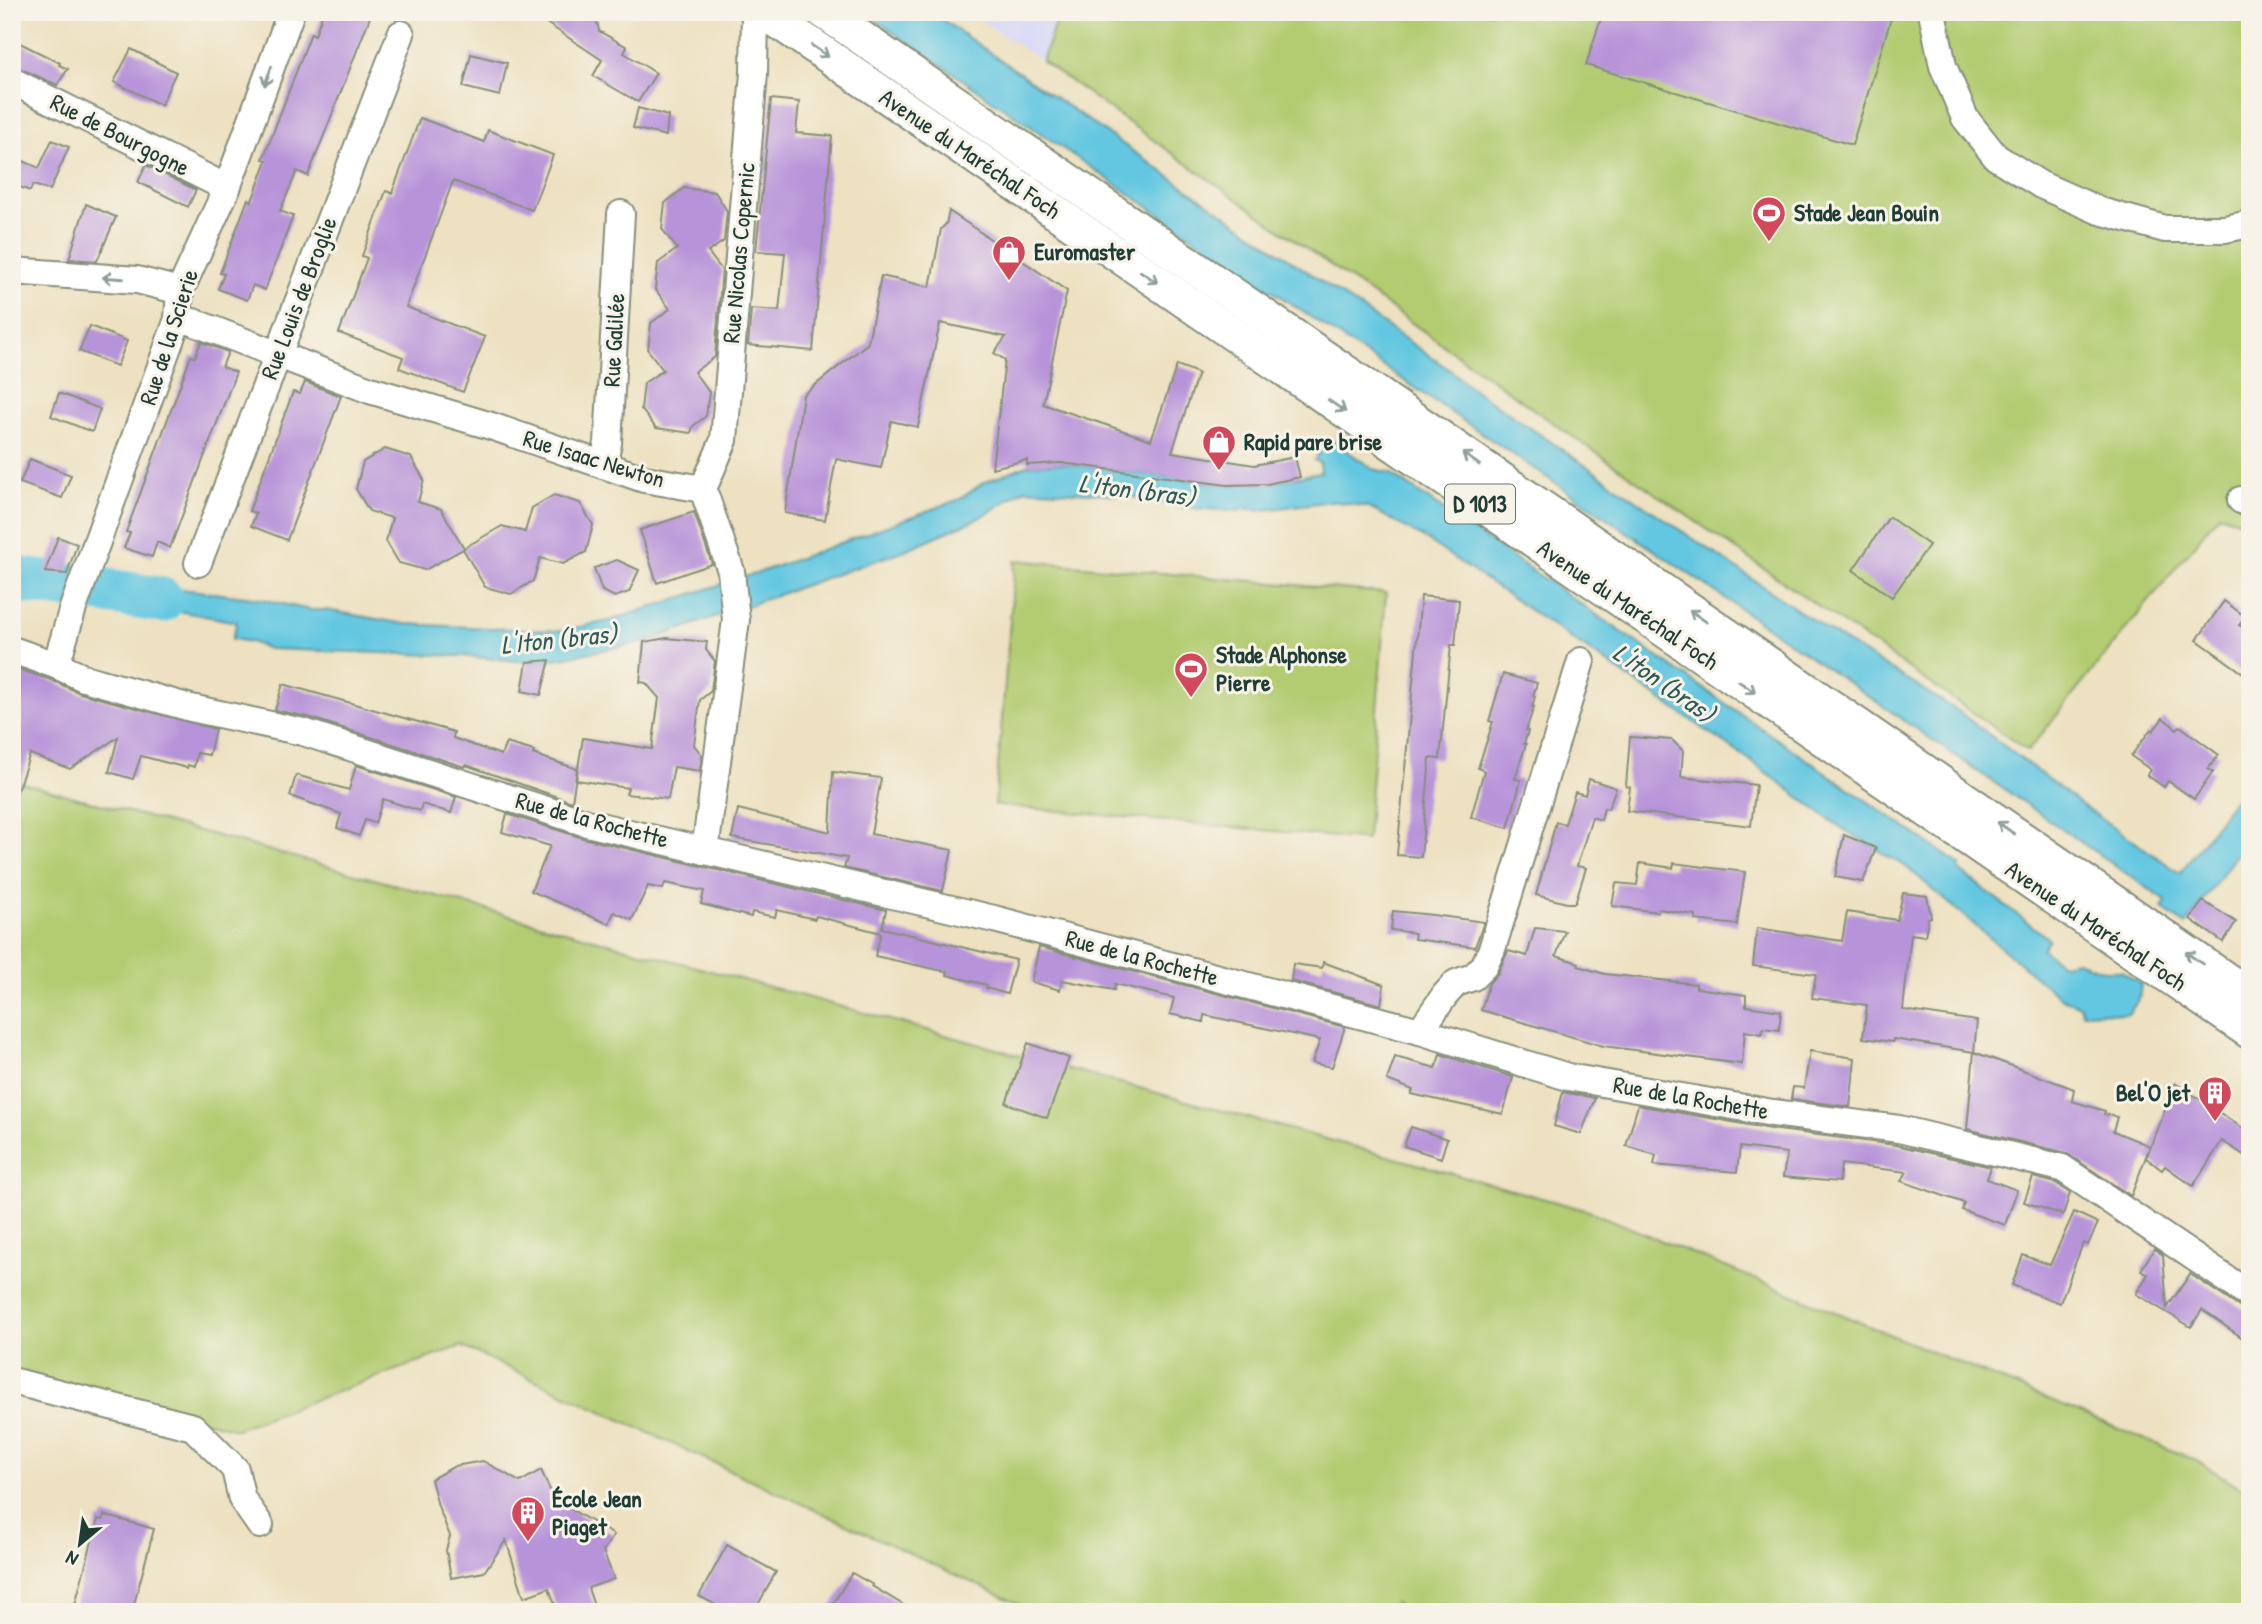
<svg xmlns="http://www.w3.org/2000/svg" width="2262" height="1624" viewBox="0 0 2262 1624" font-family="'Patrick Hand',sans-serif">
<rect width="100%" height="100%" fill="#f7f3e8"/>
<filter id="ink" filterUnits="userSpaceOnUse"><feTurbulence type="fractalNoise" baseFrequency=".0143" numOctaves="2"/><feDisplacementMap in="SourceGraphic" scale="14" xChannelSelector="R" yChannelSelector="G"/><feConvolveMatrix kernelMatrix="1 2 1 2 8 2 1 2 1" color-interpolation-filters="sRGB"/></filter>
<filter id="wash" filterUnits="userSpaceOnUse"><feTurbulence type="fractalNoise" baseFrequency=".00686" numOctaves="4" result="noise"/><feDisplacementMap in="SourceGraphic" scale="28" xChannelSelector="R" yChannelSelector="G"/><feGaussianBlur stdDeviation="1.57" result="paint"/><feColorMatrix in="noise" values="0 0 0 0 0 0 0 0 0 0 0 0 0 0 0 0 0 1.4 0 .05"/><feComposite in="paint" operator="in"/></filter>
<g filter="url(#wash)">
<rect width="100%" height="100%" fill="#ede1c1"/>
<!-- built -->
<polygon fill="#d6d7f8" points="969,12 1059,12 1042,61"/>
<!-- green -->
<g fill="#b3cc72" stroke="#698453" stroke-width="2">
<polygon points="1059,12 2250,12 2250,524 2219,514 2028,751 1546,418 1042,61"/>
<polygon points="1015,560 1386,593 1367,840 995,805"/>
<polygon points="12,780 1589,1211 2195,1460 2250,1493 2250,1612 1409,1612 1394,1602 1388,1612 1036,1612 461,1346 236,1429 12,1372"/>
</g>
<!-- water -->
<g fill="#63c7e1" stroke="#41828a" stroke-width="2">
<path d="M 864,12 L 931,12 L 1450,370 L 1473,389 L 1836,636 L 1958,711 L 2086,808 L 2180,873 L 2250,779 L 2250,835 L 2186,925 L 2162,909 L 2166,901 C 1734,601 1296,310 864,12 Z"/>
<polygon points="1330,439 1373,469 1390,473 1960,865 1959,870 2049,939 2042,949 2062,964 2077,961 2105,971 2121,971 2141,984 2139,999 2128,1014 2102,1012 2083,1013 2080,1006 2058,996 1909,869 1837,825 1748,759 1427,540 1369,507 1332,501 1257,511 1256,509 1241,509 1241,511 1189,508 1123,495 1025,489 981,517 905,550 644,642 561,658 527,662 464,656 269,649 251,642 232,639 237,622 141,604 136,613 94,600 103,579 261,599 310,610 326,610 405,624 559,631 609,621 778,566 960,499 983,483 1027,465 1061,463 1227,485 1272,483 1321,472 1320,463 1314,460"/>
<polygon points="12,568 67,574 57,596 12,592"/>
</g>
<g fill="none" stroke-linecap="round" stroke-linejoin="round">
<!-- river -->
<polyline stroke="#63c7e1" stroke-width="46" points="12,579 99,590 161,600"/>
</g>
<g id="blocks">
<!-- building -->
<g fill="#b793d9">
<polygon points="323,12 372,12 308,176 297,171 280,211 293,216 265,290 253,285 247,300 218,289 224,274 220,273 248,199 252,201 267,160 263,159 311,33 315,35"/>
<polygon points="530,12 595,12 599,31 627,47 624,53 656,73 638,102 593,76 602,60"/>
<polygon points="1603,12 1893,12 1852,145 1586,65"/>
<polygon points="12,39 60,63 59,65 68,69 57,85 12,65"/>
<polygon points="131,49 176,72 161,105 114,82"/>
<polygon points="471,54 507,63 500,96 463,87"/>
<polygon points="771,99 799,102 796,133 832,136 813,351 748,345 751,309 779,311 785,253 756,251"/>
<polygon points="638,108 668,116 666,136 633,128"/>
<polygon points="420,118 484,142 488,130 553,155 532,210 453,181 406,307 485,337 463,392 399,368 403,357 339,333 367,258 362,256 366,245 386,191 392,193"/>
<polygon points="52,140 69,147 50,190 33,185 30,191 12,184 12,156 39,168"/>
<polygon points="146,165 196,190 188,207 138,182"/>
<polygon points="684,188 715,192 727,211 724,241 708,252 722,270 716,343 715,357 694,372 709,392 706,416 693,426 691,433 656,428 641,409 644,383 663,370 648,350 651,323 670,309 655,289 658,263 677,249 662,229 665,203"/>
<polygon points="86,204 116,217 97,261 69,259"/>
<polygon points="949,211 1067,291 1043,404 1151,440 1177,365 1198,373 1172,452 1254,465 1295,457 1300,477 1267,484 1227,485 1061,463 1027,465 1027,460 992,468 1005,360 994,353 1006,337 940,323 918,427 891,421 881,468 836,459 825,520 785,513 803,395 868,343 881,276 930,287 941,229 946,224"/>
<polygon points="90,326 127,341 117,366 79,351"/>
<polygon points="201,342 228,352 222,367 236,372 170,548 157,542 152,557 124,548 130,533 126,532 191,356 195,357"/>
<polygon points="305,382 341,396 287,540 251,526 256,513 249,511 293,392 300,394"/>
<polygon points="59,393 100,409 92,432 51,416"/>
<polygon points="385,449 411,457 424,480 418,502 441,509 464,548 502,526 525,532 532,508 554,495 580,503 593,525 586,552 563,564 540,558 533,581 511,594 485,587 463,549 425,570 399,563 386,541 392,518 369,511 356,489 363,462"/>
<polygon points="30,459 71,475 62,498 20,483"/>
<polygon points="694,512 712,564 657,583 640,530"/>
<polygon points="1889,517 1929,545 1892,597 1853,570"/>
<polygon points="58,537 77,544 67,574 45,572"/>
<polygon points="617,560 639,570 629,592 615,597 602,591 594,568"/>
<polygon points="1421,596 1459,600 1455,645 1451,645 1440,759 1430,758 1421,857 1397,855"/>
<polygon points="2224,601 2246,617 2239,625 2250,632 2250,678 2197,640"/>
<polygon points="667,638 707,642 706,650 715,661 711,691 700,700 694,745 702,755 700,771 674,767 668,799 626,794 628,788 576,780 583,738 652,749 659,698 646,683 640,682 644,642"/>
<polygon points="550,660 541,695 522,691 527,662"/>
<polygon points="12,667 51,680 80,693 215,729 209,755 197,753 194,767 188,765 187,768 141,756 133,779 109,772 118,737 70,769 30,754 15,797 12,796"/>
<polygon points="1503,674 1537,683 1533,696 1535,696 1532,707 1534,707 1526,730 1528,731 1524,744 1526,744 1515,779 1521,780 1508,828 1471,817 1484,771 1478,768 1493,722 1489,721"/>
<polygon points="283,684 454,732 453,738 501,755 506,743 534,751 533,754 577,769 572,802 466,765 465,767 308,717 275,710"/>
<polygon points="2163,718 2177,729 2180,726 2219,755 2208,769 2213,772 2194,799 2168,781 2164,787 2147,775 2151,770 2131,756 2151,729 2153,731"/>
<polygon points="1630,737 1672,740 1683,751 1681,777 1756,785 1751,826 1627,811 1630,787 1626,786"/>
<polygon points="356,765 456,797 451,813 422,804 420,811 383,799 375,823 365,820 359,836 337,828 341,814 290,796 296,775 349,790"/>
<polygon points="833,772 881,778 871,834 952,850 943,891 844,868 847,858 732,838 738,809 830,832"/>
<polygon points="1589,779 1616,788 1608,809 1604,808 1601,820 1592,817 1577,866 1586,868 1575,903 1567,903 1536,895 1556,822 1565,824 1575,792 1585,795"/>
<polygon points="507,814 583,838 886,910 882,928 1016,960 1007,994 986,988 987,985 947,975 948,972 875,956 881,933 816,916 815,919 777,910 775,917 752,912 751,917 701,904 704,891 665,883 663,889 648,886 632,920 614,912 609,924 531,891 550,846 502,832"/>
<polygon points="1844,835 1876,848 1863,882 1835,877"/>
<polygon points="1640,863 1673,868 1674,863 1745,872 1737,925 1695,920 1696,915 1658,909 1658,912 1612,906 1616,883 1637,885"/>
<polygon points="1903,893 1927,896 1931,917 1928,918 1925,936 1911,934 1903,1010 1977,1021 1974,1052 1893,1039 1893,1042 1863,1038 1867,1005 1812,998 1816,974 1753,966 1757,928 1842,941 1847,912 1897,920"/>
<polygon points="2203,901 2236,922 2223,942 2190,919"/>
<polygon points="1393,911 1433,915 1484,922 1475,947 1414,939 1415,933 1391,930"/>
<polygon points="1535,928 1565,931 1556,956 1579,963 1578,966 1605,974 1696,984 1696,988 1746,995 1746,1006 1781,1011 1779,1030 1763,1028 1762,1034 1745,1031 1742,1064 1603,1046 1481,1010 1489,983 1498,973 1508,951 1527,956"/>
<polygon points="1039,947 1345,1027 1332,1067 1312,1063 1320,1040 1204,1015 1203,1022 1170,1014 1174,998 1115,984 1114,990 1062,980 1060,990 1031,982"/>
<polygon points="1323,962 1384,985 1381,1005 1291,981 1293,964 1322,968"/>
<polygon points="1028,1043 1069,1058 1047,1118 1006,1103"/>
<polygon points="1810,1051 1855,1058 1850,1107 1791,1099 1793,1087 1804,1088"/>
<polygon points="1974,1052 2074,1089 2072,1101 2105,1111 2104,1114 2117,1117 2113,1131 2150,1146 2131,1196 2066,1153 1967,1129"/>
<polygon points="1440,1054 1513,1077 1503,1114 1411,1094 1413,1090 1387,1080 1395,1057 1436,1068"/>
<polygon points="2175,1083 2250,1133 2250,1159 2222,1141 2193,1186 2165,1166 2162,1170 2146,1158"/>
<polygon points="1563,1092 1595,1098 1581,1134 1554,1126"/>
<polygon points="1638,1105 1771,1129 1896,1145 1991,1167 1987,1179 2017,1190 2005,1225 1962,1210 1964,1203 1901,1181 1907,1172 1841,1164 1839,1182 1783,1177 1787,1153 1740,1147 1737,1172 1654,1165 1656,1155 1626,1146"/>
<polygon points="1411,1127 1447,1139 1441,1158 1404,1146"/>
<polygon points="2033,1177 2056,1183 2070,1193 2063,1215 2024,1202"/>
<polygon points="2074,1212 2098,1223 2088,1245 2083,1243 2060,1303 2012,1285 2023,1255 2050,1265"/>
<polygon points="2154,1249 2163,1255 2167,1308 2190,1274 2241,1308 2250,1311 2250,1343 2202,1310 2191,1327 2136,1294 2148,1274 2141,1270"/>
<polygon points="483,1461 520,1482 541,1470 554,1499 614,1535 603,1551 614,1579 588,1588 594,1606 577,1612 558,1612 549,1588 524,1597 506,1540 484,1572 451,1578 446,1550 450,1536 438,1506 431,1479 455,1466"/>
<polygon points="104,1515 154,1529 132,1612 73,1612 98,1519 103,1520"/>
<polygon points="727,1545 776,1572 754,1612 729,1612 699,1596"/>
<polygon points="852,1573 873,1585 872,1586 915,1612 828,1612"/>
</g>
</g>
</g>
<g filter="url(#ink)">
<use href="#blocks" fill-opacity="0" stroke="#868f7a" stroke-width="2"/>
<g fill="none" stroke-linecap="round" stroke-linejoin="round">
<!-- minor casing -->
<g stroke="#868f7a" stroke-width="30">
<g id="minor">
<polyline points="1932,12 1943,66 1965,118 1996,157 2041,185 2100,211 2165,229 2225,229 2250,224"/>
<polyline points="12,81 227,188"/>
<polyline points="12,271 137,280 180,291"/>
<polyline points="178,319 193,322 370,390 491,426 644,479 703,489 731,571 736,620 705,851"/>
<polyline points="603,465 608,443 621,214"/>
<polyline points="703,489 724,440 754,73 755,12"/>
<polyline points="2241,500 2250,504"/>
<polyline points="198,563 401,34"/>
<polyline points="12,650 56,665 84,678 191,708 303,732 587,823 994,919 1420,1031 1568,1077 1773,1113 1899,1129 2062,1168 2250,1295"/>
<polyline points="56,665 73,608 178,319 180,291 227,188 291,12"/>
<polyline points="1420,1031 1445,995 1456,983 1473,977 1484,966 1492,949 1581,661"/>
<polyline points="12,1381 193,1427 235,1469 242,1499 260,1525"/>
</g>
</g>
<!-- major casing -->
<g stroke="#868f7a" stroke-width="37">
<g id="major">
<polyline points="764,12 2250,1032"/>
<polyline points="824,12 2250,996"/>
</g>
</g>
<!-- minor -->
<use href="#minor" stroke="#fff" stroke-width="26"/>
<!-- major -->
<use href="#major" stroke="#fff" stroke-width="33"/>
</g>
<!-- one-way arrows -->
<defs><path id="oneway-shaft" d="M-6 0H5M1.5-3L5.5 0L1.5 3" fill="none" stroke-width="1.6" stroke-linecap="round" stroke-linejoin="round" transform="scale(1.75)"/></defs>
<g stroke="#8f9e9a">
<use href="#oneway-shaft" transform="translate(820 51) rotate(34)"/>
<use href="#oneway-shaft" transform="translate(268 76) rotate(110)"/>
<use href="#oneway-shaft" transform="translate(1149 277) rotate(34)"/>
<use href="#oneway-shaft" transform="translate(113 278) rotate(-176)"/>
<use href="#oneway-shaft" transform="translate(1337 406) rotate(34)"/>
<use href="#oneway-shaft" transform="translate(1471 459) rotate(-145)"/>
<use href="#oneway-shaft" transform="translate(1698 616) rotate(-145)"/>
<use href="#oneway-shaft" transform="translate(1747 687) rotate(34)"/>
<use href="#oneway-shaft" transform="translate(2006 828) rotate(-145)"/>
<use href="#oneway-shaft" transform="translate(2194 958) rotate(-145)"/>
</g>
</g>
<!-- icons -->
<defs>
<g id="stadium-pin" transform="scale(1.75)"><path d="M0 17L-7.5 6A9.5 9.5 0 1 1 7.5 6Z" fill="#d1495b" stroke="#f7f3e8"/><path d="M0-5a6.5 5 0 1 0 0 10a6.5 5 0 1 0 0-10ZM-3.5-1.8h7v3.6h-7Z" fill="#fff"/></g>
<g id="shop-pin" transform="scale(1.75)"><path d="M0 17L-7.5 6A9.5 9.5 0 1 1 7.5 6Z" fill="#d1495b" stroke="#f7f3e8"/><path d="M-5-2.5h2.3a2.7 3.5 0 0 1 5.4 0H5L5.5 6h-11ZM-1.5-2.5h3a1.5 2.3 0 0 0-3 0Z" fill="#fff"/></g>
<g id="building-pin" transform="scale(1.75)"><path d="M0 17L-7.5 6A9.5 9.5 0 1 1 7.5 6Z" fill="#d1495b" stroke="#f7f3e8"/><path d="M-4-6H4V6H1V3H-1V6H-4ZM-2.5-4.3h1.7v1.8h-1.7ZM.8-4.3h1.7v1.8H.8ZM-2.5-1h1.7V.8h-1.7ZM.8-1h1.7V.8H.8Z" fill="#fff"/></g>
</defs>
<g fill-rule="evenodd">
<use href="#stadium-pin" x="1769" y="213"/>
<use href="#shop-pin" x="1009" y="252"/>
<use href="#shop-pin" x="1219" y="442"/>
<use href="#stadium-pin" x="1191" y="669"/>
<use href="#building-pin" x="2215" y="1093"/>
<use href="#building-pin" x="528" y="1513"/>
</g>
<g text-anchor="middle" stroke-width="6" stroke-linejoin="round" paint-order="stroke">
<!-- shield labels -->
<rect fill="#f7f3e8" stroke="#60746a" stroke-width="2" x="1445" y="484.5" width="70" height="39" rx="5"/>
<g font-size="23" font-weight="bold" fill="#1f3d34">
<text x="1480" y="512">D 1013</text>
</g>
<!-- street labels -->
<g font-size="24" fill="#1f3d34" stroke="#f7f3e8">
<text transform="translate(120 135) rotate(27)" y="8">Rue de Bourgogne</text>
<text transform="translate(970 154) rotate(34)" y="8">Avenue du Maréchal Foch</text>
<text transform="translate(739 253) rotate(-85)" y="8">Rue Nicolas Copernic</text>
<text transform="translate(299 298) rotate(-69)" y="8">Rue Louis de Broglie</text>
<text transform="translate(169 337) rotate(-72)" y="8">Rue de la Scierie</text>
<text transform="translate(614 340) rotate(-87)" y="8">Rue Galilée</text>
<text transform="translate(594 459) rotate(17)" y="8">Rue Isaac Newton</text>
<text transform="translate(1628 605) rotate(34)" y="8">Avenue du Maréchal Foch</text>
<text transform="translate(592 820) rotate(15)" y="8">Rue de la Rochette</text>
<text transform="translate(2096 926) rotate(34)" y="8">Avenue du Maréchal Foch</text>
<text transform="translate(1142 958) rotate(15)" y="8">Rue de la Rochette</text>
<text transform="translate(1691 1098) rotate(10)" y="8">Rue de la Rochette</text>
</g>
<!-- poi labels -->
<g font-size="24" font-weight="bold" fill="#1f3d34" stroke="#f7f3e8" text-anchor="start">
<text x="1794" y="221">Stade Jean Bouin</text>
<text x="1034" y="260">Euromaster</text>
<text x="1244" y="450">Rapid pare brise</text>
<text x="1216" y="663">Stade Alphonse<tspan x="1216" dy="28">Pierre</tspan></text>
<text x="2190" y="1101" text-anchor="end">Bel'O jet</text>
<text x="552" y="1507">École Jean<tspan x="552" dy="28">Piaget</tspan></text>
</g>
<!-- water labels -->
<g font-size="26" font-style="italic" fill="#2d5957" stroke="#f7f3e8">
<text transform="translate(1137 490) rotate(7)" y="9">L'Iton (bras)</text>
<text transform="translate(559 639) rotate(-6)" y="9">L'Iton (bras)</text>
<text transform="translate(1664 683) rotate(35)" y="9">L'Iton (bras)</text>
</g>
</g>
<!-- margin -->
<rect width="2262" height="1624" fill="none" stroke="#f7f3e8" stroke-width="42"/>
<!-- north arrow -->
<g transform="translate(80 1544) rotate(209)" stroke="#f7f3e8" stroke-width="5" paint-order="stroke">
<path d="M0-5L12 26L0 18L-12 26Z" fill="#1f3d34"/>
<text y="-10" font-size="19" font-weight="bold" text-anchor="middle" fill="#1f3d34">N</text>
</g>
</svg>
